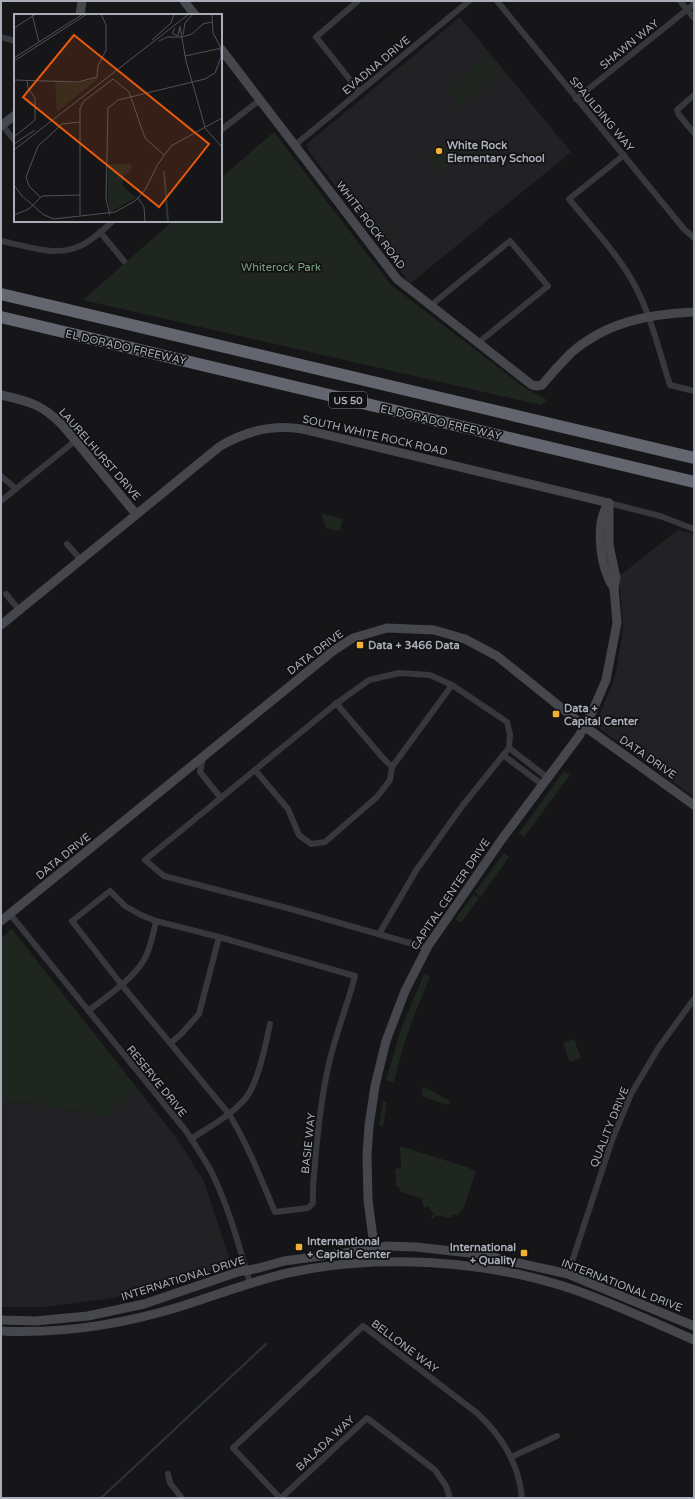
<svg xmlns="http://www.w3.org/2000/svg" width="695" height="1499" viewBox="0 0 695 1499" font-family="'Varela Round',sans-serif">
<rect width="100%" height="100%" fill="#161618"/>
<!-- built -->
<g fill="#222225">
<polygon points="460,17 571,152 411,283 407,280 308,150 307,144"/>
<polygon points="678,530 694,534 694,797 600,729 597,721 615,677 621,643 623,626 619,576"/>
<polygon points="137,1088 175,1136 204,1181 230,1260 225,1266 159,1289 106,1299 43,1307 1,1307 1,1105 3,1104 19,1101 106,1116"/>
</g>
<!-- green -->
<g fill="#1e261f">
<polygon points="488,55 502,72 493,80 479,63"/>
<polygon points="478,64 492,81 483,88 469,71"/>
<polygon points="467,73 481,89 472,97 458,80"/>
<polygon points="456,81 470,98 461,106 447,89"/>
<polygon points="274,132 390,284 525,388 547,400 541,405 83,300 173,221 221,221 221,178"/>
<polygon points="444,145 457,160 441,172 429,157"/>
<polygon points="380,224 387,234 385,236 389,241 383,246 371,231"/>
<polygon points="321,513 343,519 340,531 326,528"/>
<polygon points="564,771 570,775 524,837 519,833"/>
<polygon points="504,853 509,857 480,897 475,892"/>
<polygon points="474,894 479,898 461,923 455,919"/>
<polygon points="12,929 137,1088 107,1116 19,1101 3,1104 1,1105 1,938"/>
<path d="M 424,974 L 430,977 C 415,1011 402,1046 394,1082 L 386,1080 L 401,1029 Z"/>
<polygon points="574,1039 581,1058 570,1062 563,1043"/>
<polygon points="423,1086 450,1101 448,1105 424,1097 422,1094"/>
<polygon points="383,1101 387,1102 383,1127 379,1125"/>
<polygon points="400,1146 470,1168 470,1169 476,1171 464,1207 458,1215 452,1215 452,1218 435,1215 434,1219 431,1217 434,1214 428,1206 425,1208 422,1203 423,1199 401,1192 399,1187 396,1185 395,1169 401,1168"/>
</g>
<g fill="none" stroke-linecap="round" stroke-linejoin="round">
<!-- stream -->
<polyline stroke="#2c353c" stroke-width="2" points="101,1498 266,1344"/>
<!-- street -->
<g stroke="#37383d" stroke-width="6">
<polyline points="358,1 316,37 359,91"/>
<polyline points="497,1 684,229 694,238"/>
<polyline points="680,1 694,18"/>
<polyline points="1,37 15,41"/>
<polyline points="694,95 677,110 679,115 694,133"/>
<polyline points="576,99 694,4"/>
<polyline points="2,125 15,141"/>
<polyline points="221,130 260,100"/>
<polyline points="295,145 469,1"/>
<path d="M 624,155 L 569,199 C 591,226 618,254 634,284 C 651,315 659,351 670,385 L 694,391"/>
<polyline points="100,232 124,261"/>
<path d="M 1,241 C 28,246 58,259 84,244 C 95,238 104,229 113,221"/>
<polyline points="431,307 436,301 510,241 548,286 478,343"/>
<polyline points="1,476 16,489"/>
<polyline points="1,501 75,441"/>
<polyline points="609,503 660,516 694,529"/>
<polyline points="67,544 81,560"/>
<polyline points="6,594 19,610"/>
<polyline points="336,703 382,757 392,767 452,685"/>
<polyline points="509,748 548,778"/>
<polyline points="503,755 543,785"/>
<polyline points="203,758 200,772 221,798"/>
<polyline points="255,770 288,809 299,835 311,844 325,842 377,797 390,780 392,767"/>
<path d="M 110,891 L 125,906 L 141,915 L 156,921 L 219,937 L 355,976 C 348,1003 338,1028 331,1055 C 322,1090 318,1127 315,1163 C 314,1177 312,1189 313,1203 L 308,1208 L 275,1212 C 261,1179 248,1145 229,1114 L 121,984 L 72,921 Z"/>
<path d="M 10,914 L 186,1131 C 195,1145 204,1158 212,1173 C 229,1208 239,1246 250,1283"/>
<polyline points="379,934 417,869 463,805 509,748 510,734 507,722 452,685 430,675 399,673 369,680 333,706 145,860 164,876 291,909 427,948"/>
<path d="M 88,1011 C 106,997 133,979 144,960 C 151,948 153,934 156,921"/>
<polyline points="171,1043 182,1033 199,1014 219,937"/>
<path d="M 191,1139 C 209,1127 230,1116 245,1099 C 258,1084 266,1043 270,1024"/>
<polyline points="568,1274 612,1140 631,1094 659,1047 694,999"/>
<polyline points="511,1457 557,1436"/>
<polyline points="168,1474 170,1483 182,1498"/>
<path d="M 280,1498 L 233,1448 L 363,1326 L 477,1413 C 501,1435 519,1464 522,1498"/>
<polyline points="281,1498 367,1418 435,1470 446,1486 450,1498"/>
</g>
<!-- secondary -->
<g stroke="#45474d" stroke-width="9">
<polyline points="184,1 195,15"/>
<polyline points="80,15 82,1"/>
<path d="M 221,49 L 397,279 L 532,385 L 537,386 L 542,385 C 551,374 561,363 571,353 C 606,322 649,314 694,312"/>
<polyline points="1,126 15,115"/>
<path d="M 1,395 C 29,401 44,405 64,427 L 136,514"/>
<path d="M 607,506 C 596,522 600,559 608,577 C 609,581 612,585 614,588"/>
<path d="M 1,625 L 219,447 C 245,431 271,424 302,429 L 609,503"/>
<polyline points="1,921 333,651 353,638 387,628 434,630 465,639 497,656 584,726 694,805"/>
<polyline points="376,1261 368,1200 367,1155 369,1126 375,1086 386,1041 405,991 428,946 502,839 579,736 593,710 606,680 617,623 614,588 616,578 609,545 609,503"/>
<polyline points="1,1320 35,1321 88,1316 144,1304 238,1272 259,1268 284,1261 374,1249 386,1246 416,1247 479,1254 568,1274 694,1326"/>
<path d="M 1,1331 C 61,1334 124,1324 182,1306 C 217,1295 252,1281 288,1273 C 377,1253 488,1260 575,1290 C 615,1304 655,1323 694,1340"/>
</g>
<!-- highway -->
<g stroke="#63666e" stroke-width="12">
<polyline points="1,294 694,458"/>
<polyline points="1,317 694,482"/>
</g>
</g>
<!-- markers -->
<g fill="#f2b134" stroke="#111113" stroke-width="1.5">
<circle cx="439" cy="151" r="4"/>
<rect x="356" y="641" width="8" height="8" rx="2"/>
<rect x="552" y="710" width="8" height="8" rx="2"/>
<rect x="295" y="1243" width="8" height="8" rx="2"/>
<rect x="520" y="1249" width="8" height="8" rx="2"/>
</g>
<g text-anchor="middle" stroke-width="3.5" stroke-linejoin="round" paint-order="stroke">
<!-- shield labels -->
<rect fill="#111113" stroke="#7b7e86" stroke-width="1" x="329" y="392" width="38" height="16" rx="3"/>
<g font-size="10" font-weight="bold" fill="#a8adb8">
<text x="348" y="404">US 50</text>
</g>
<!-- street labels -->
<g font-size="11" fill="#a8adb8" stroke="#111113">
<text transform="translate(629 44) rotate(-39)" y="4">SHAWN WAY</text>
<text transform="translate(376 65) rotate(-40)" y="4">EVADNA DRIVE</text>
<text transform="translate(602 114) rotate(50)" y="4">SPAULDING WAY</text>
<text transform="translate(371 225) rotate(53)" y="4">WHITE ROCK ROAD</text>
<text transform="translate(126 347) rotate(13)" y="4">EL DORADO FREEWAY</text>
<text transform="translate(441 422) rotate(13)" y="4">EL DORADO FREEWAY</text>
<text transform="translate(375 435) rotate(13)" y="4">SOUTH WHITE ROCK ROAD</text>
<text transform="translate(100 454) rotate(49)" y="4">LAURELHURST DRIVE</text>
<text transform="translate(315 652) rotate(-37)" y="4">DATA DRIVE</text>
<text transform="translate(648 757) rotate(35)" y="4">DATA DRIVE</text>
<text transform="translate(63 856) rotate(-39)" y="4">DATA DRIVE</text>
<text transform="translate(450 894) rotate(-56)" y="4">CAPITAL CENTER DRIVE</text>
<text transform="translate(157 1081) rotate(51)" y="4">RESERVE DRIVE</text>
<text transform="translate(609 1127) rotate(-68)" y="4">QUALITY DRIVE</text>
<text transform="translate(308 1143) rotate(-84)" y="4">BASIE WAY</text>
<text transform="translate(183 1278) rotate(-17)" y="4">INTERNATIONAL DRIVE</text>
<text transform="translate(622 1285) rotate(21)" y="4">INTERNATIONAL DRIVE</text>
<text transform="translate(405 1346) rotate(37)" y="4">BELLONE WAY</text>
<text transform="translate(325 1443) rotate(-43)" y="4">BALADA WAY</text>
</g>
<!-- poi labels -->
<g font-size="11" font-weight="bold" fill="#a8adb8" stroke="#111113" text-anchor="start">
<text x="447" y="149">White Rock<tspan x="447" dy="13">Elementary School</tspan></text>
<text x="368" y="649">Data + 3466 Data</text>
<text x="564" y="712">Data +<tspan x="564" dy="13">Capital Center</tspan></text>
<text x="307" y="1245">Internantional<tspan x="307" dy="13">+ Capital Center</tspan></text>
<text x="516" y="1251" text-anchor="end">International<tspan x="516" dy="13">+ Quality</tspan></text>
</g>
<!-- park labels -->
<g font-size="11" fill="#7fa381" stroke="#111113">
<text x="281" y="271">Whiterock Park</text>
</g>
</g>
<!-- overview -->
<g transform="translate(14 14)">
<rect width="208" height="208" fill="#161618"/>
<path d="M 85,63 L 85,64 L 43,98 L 41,68 L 64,69 ZM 94,150 L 117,150 L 118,155 L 109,163 L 109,172 L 122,184 L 96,198 L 94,187 Z" fill="#1e261f"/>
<path fill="none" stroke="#2c353c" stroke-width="2" d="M 150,157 L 154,208"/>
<path fill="none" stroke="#505258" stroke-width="1" d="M 18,0 L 25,28M 166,13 L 172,47 L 191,113M 0,14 L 22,0M 161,14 L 158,19 L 164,22 L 166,12M 169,21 L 171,9 L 179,0M 168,23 L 178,20 L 189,10 L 198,8M 138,26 L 157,9 L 160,0M 145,27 L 153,23 L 168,23M 171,42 L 208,34M 0,44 L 69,0M 0,47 L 73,0M 99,65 L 115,78 L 131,124 L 150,141M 0,66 L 64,68 L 83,63 L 84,52 L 92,36 L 92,11 L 87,0M 191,114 L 208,133M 0,123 L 21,106 L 21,84 L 14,74 L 13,66M 0,130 L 21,116M 0,136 L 175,0M 0,171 L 8,182M 7,181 L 30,201 L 40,205 L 101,198 L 121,187 L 131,176 L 144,150 L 157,132 L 208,104M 26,183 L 15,172 L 12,163 L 24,132 L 48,110 L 66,108M 124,184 L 130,193 L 131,208M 0,201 L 15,195 L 28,182 L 66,181M 66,201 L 66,94 L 70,87 L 99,65M 96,201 L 92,185 L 94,94 L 104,86 L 191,65 L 201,59 L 207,43 L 206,32 L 199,19 L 198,0"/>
<path fill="#e8590c" fill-opacity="0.15" stroke="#e8590c" stroke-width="2" d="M 60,21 L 195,130 L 145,193 L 9,83 Z"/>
<rect width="208" height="208" fill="none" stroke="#a8adb8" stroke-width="2"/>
</g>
<!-- border -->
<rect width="695" height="1499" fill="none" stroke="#a8adb8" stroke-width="4"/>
</svg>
